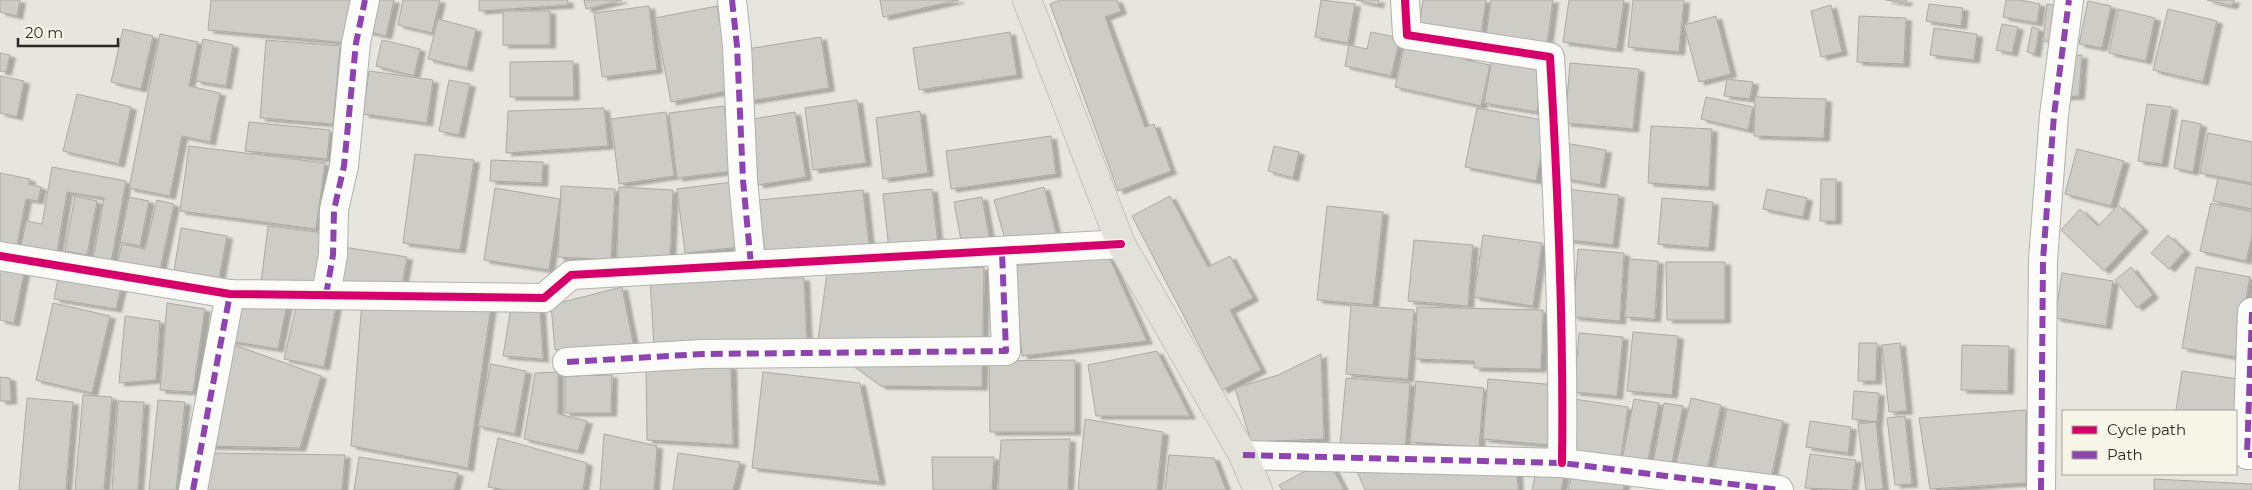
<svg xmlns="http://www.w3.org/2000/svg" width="2252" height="490" viewBox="0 0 2252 490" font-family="Montserrat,sans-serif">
<defs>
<filter id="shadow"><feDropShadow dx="5.5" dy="3" stdDeviation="1" flood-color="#0004"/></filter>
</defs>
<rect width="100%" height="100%" fill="#e6e5de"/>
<!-- building -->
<g fill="#cdccc7" stroke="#abaaa4" fill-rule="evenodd" filter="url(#shadow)">
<polygon points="0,0 20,0 17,16 0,12"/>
<polygon points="211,0 353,0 349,43 208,30"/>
<polygon points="368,0 394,0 386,36 361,30"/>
<polygon points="403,0 440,0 432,33 398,25"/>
<polygon points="479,0 567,0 568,5 479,11"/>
<polygon points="584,0 622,0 586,9"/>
<polygon points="880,0 959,0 883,17"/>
<polygon points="1060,0 1117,0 1121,11 1105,17 1145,127 1154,124 1171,171 1118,191 1050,4"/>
<polygon points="1321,0 1355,4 1348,43 1315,37"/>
<polygon points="1356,0 1379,0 1378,5"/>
<polygon points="1423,0 1486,0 1481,36 1419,27"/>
<polygon points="1491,0 1553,0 1547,44 1486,35"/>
<polygon points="1569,0 1624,0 1617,49 1563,42"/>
<polygon points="1633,0 1684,0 1679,52 1628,47"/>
<polygon points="1886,0 1907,0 1906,3"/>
<polygon points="2006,0 2020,0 2040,4 2037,23 2003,17"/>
<polygon points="2207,0 2234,0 2232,6"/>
<polygon points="2088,1 2111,6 2102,48 2079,44"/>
<polygon points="1929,4 1963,8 1961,26 1926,21"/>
<polygon points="2047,4 2070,7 2067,44 2043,41"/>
<polygon points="1831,5 1842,52 1821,57 1811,11"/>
<polygon points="649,6 657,70 602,77 594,13"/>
<polygon points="717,6 732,90 671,102 655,18"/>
<polygon points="2118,9 2155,18 2146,61 2109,53"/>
<polygon points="2168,9 2217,21 2203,82 2153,70"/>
<rect x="503" y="11" width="47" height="34"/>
<polygon points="1716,16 1731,74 1699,82 1684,25"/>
<polygon points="1859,16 1906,18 1904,64 1857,62"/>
<polygon points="438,19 476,29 467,68 428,59"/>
<polygon points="2002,24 2018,27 2012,53 1996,50"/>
<polygon points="2032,27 2039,29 2035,54 2027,52"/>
<polygon points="1934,28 1977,34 1974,60 1930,55"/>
<polygon points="123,29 153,36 141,89 111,82"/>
<polygon points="1010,32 1017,75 919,90 913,48"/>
<polygon points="1371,32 1400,38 1391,76 1345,66 1349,45 1367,49"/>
<polygon points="160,34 198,42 189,86 220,93 210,142 182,136 170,196 129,188"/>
<polygon points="821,37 829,88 749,101 741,50"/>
<polygon points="203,39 233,45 226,86 196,81"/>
<polygon points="266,40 340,46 333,124 260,118"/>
<polygon points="382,40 420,49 414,76 376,66"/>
<polygon points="1404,46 1468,49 1466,60 1490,65 1481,106 1395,87"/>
<polygon points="0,53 10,55 6,72 0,71"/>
<polygon points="2082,55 2079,96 2063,97 2070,56"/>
<polygon points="1492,59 1544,69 1537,112 1484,103"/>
<polygon points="573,61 574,97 510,97 510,62"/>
<polygon points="1570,63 1639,69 1633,129 1565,123"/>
<polygon points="369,71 433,80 427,123 363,114"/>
<polygon points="0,76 24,81 17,117 0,113"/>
<polygon points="1727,79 1753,82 1750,99 1724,96"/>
<polygon points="449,80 470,84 459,135 439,131"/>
<polygon points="77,94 131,107 119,164 63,151"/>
<polygon points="1706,97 1753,107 1748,130 1701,119"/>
<polygon points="1755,97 1826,99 1824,138 1754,136"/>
<polygon points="857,100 866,163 813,170 805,108"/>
<polygon points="2147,104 2172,107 2162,164 2138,161"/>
<polygon points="724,106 732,171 677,178 669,113"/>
<polygon points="604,108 608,146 506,153 508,111"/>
<polygon points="1477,108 1548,121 1536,181 1465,167"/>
<polygon points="920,111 928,173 883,179 876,118"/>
<polygon points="666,112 674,176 619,184 611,119"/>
<polygon points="795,112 806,177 758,185 747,120"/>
<polygon points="2182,120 2201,124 2193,172 2174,168"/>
<polygon points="249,122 330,130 327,159 245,151"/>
<polygon points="1651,126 1712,129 1709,187 1648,183"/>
<polygon points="2208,133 2252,142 2252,183 2200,173"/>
<polygon points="1051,136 1056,174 951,189 946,151"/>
<polygon points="1553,141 1606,150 1600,185 1547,175"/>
<polygon points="189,146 325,163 316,229 180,211"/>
<polygon points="1274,146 1299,152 1293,178 1268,171"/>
<polygon points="2077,149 2124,161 2111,206 2065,194"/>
<polygon points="415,154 474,160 460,250 403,243"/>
<polygon points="491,160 543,162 542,183 490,181"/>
<path d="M 52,167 L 126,181 L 110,268 L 20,251 L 26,221 L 42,224 ZM 67,192 L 104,198 L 93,259 L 57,253 Z"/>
<polygon points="0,173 30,179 29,184 41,187 38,201 26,199 15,255 0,252"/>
<polygon points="2218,178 2252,185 2252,209 2213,201"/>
<polygon points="1821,179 1836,179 1836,221 1820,221"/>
<polygon points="732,182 740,247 685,253 677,189"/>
<polygon points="561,186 615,189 611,260 558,257"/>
<polygon points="619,187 673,190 670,261 617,258"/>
<polygon points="1044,187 1058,241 1009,254 994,200"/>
<polygon points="495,188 560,199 549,270 484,260"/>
<polygon points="932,189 938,245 889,250 883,194"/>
<polygon points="1566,189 1619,195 1613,245 1560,239"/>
<polygon points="1767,189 1807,198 1803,217 1763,209"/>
<polygon points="863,190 869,244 765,255 759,200"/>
<polygon points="75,196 97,201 87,255 65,251"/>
<polygon points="1170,196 1208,267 1230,256 1253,298 1230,310 1261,370 1222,390 1132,216"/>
<polygon points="129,197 149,201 140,246 120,242"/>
<polygon points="982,197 990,241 962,246 954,202"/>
<polygon points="1662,198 1713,202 1709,248 1658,244"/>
<polygon points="157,200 174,204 159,275 117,265 122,244 145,249"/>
<polygon points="2211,203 2252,212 2252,236 2246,261 2200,251"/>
<polygon points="2118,205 2143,229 2104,271 2061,230 2080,209 2098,226"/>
<polygon points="1327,206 1383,212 1373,305 1317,300"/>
<polygon points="268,226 332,234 324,291 261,283"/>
<polygon points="181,228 227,236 218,285 173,277"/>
<polygon points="1483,235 1542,243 1533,306 1474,297"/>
<polygon points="2168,235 2185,251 2169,269 2151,253"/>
<polygon points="1414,240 1473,245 1468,306 1408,301"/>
<polygon points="337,246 407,257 400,297 331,286"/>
<polygon points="1578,249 1624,253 1620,321 1573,317"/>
<polygon points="1109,257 1147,341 1022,356 1013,266"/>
<polygon points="1629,259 1658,261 1655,319 1625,317"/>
<polygon points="1666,262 1725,262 1725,320 1667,320"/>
<polygon points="0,264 25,268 14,323 0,320"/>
<polygon points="984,267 982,387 881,386 818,340 827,273"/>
<polygon points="2131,267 2153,295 2137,308 2115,280"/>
<polygon points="2196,267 2250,277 2235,357 2182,348"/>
<polygon points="59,273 122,283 116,309 54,299"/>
<polygon points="2062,273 2113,281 2106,326 2055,318"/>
<polygon points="650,278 804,278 807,344 654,347"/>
<polygon points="622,287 634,348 555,350 551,305"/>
<polygon points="223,300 287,304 278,349 217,339"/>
<polygon points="362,300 491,306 468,468 351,446"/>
<polygon points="53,303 110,316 92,393 36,380"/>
<polygon points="167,303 205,309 193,392 160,390"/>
<polygon points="297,303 336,306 324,367 284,359"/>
<polygon points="1351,305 1414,310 1408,379 1346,374"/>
<polygon points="511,307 540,310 543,359 503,356"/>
<polygon points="1417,307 1543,310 1541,369 1474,368 1474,361 1415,359"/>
<polygon points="125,316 160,321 156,380 119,383"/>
<polygon points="1633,332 1678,336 1672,395 1627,391"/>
<polygon points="1579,333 1623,337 1617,396 1574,392"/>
<polygon points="226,342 321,376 300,448 209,446"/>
<polygon points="1859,343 1877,343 1876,381 1858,381"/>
<polygon points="1900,343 1907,411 1889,412 1882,345"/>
<polygon points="1962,345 2009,346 2008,391 1961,390"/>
<polygon points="1157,351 1190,416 1096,416 1088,365"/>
<polygon points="1321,354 1324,439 1251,442 1235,388 1278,375"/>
<polygon points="1075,360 1075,432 990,432 989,361"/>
<polygon points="491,364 526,371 515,434 478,426"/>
<polygon points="646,366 731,366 733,445 647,440"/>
<polygon points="2182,371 2252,381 2236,411 2176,411"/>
<polygon points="558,372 558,414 587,421 578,451 524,439 535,373"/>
<polygon points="763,372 860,383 880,482 752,468"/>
<polygon points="612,375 611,413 565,413 565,376"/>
<polygon points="0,377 10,378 11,401 0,401"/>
<polygon points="1346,378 1410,383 1405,449 1340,444"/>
<polygon points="1488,379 1557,385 1551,445 1483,439"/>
<polygon points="1416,381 1484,388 1479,447 1410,442"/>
<polygon points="1854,391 1879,393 1877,422 1852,419"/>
<polygon points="83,395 112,397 104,490 75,490"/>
<polygon points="27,398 73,402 66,490 19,490"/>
<polygon points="1691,398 1721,405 1707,471 1676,464"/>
<polygon points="1574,399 1628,407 1620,463 1566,455"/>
<polygon points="1634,399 1659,403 1647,465 1622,460"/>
<polygon points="158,400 185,402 176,490 149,490"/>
<polygon points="118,401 144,402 138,490 112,490"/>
<polygon points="1664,403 1683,406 1670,473 1652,469"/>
<polygon points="1727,409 1783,421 1770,484 1714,473"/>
<polygon points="2026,410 2026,483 1930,489 1919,418"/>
<polygon points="1905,416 1912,484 1895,485 1887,418"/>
<polygon points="1085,419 1163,432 1157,490 1078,490"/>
<polygon points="1810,421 1851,427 1848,453 1806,447"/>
<polygon points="1876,422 1883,489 1866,490 1858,424"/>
<polygon points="604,434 657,446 654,490 600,490"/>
<polygon points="498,438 587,463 583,490 505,490 488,487"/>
<polygon points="1070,439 1068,490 998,490 1001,440"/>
<polygon points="207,453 345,455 342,490 203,490"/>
<polygon points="678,453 740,462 733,490 673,490"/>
<polygon points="1810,454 1856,460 1852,490 1805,488"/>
<polygon points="1169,455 1214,458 1226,490 1165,490"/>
<polygon points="359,457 458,473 454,490 354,490"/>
<polygon points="932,457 994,457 992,490 933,490"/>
<polygon points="1328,459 1344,490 1282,490 1279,485"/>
<polygon points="1355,467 1517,473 1518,490 1365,490"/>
<polygon points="1573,470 1625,481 1623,490 1568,490"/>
<polygon points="1536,471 1564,476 1561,490 1532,490"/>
<polygon points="2154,479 2252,484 2252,490 2154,490"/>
</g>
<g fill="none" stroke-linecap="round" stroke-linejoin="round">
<!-- minor casing -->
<g stroke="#b2b1ac" stroke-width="30">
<g id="minor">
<polyline points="732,0 737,46 743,180 751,265"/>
<path d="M 1405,0 L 1407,35 L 1550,57 C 1558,192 1564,327 1562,463"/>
<polyline points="0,256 230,294 544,298 571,275 1121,244"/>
<polyline points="326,295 333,255 334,210 344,166 356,43 365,0"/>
<polyline points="2252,312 2247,455 2252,455"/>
<polyline points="567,362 702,354 1006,351 1002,252"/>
<polyline points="1243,455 1562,463 1779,490"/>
<polyline points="193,490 230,294"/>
<polyline points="2041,490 2043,260 2054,115 2069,0"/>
</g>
</g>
<!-- major casing -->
<g stroke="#c4c3bf" stroke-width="30">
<polyline id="major" points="1027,0 1121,244 1243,455 1258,490"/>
</g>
<!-- minor -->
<use href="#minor" stroke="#fbfbfa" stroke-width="28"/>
<!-- major -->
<use href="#major" stroke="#e2e1da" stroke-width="28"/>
<!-- quiet -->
<g stroke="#8e44ad" stroke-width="6" stroke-dasharray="12 6" stroke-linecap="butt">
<polyline points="732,0 737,46 743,180 751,265"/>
<polyline points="326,295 333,255 334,210 344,166 356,43 365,0"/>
<polyline points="2252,312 2247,455 2252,455"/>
<polyline points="567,362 702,354 1006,351 1002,252"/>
<polyline points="1243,455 1562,463 1779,490"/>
<polyline points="193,490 230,294"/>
<polyline points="2041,490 2043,260 2054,115 2069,0"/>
</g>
<!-- cycleway casing -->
<g stroke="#f7f4e8" stroke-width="11">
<g id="cycleway">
<path d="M 1405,0 L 1407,35 L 1550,57 C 1558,192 1564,327 1562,463"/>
<polyline points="0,256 230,294 544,298 571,275 1121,244"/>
</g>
</g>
<!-- cycleway -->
<use href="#cycleway" stroke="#d6006c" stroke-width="8"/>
</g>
<!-- legend -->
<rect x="2062" y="410" width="175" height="65" fill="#f7f4e8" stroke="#a5a39a"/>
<rect x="2072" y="426" width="25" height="8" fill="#d6006c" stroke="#a5a39a"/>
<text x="2107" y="435" font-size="15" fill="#2a2924">Cycle path</text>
<rect x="2072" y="451" width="25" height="8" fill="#8e44ad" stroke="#a5a39a"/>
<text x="2107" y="460" font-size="15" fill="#2a2924">Path</text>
<!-- scale -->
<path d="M18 38v8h100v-8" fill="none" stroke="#2a2924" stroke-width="2.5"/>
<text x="25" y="38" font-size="15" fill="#2a2924" stroke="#f7f4e8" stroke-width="4" paint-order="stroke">20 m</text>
</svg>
